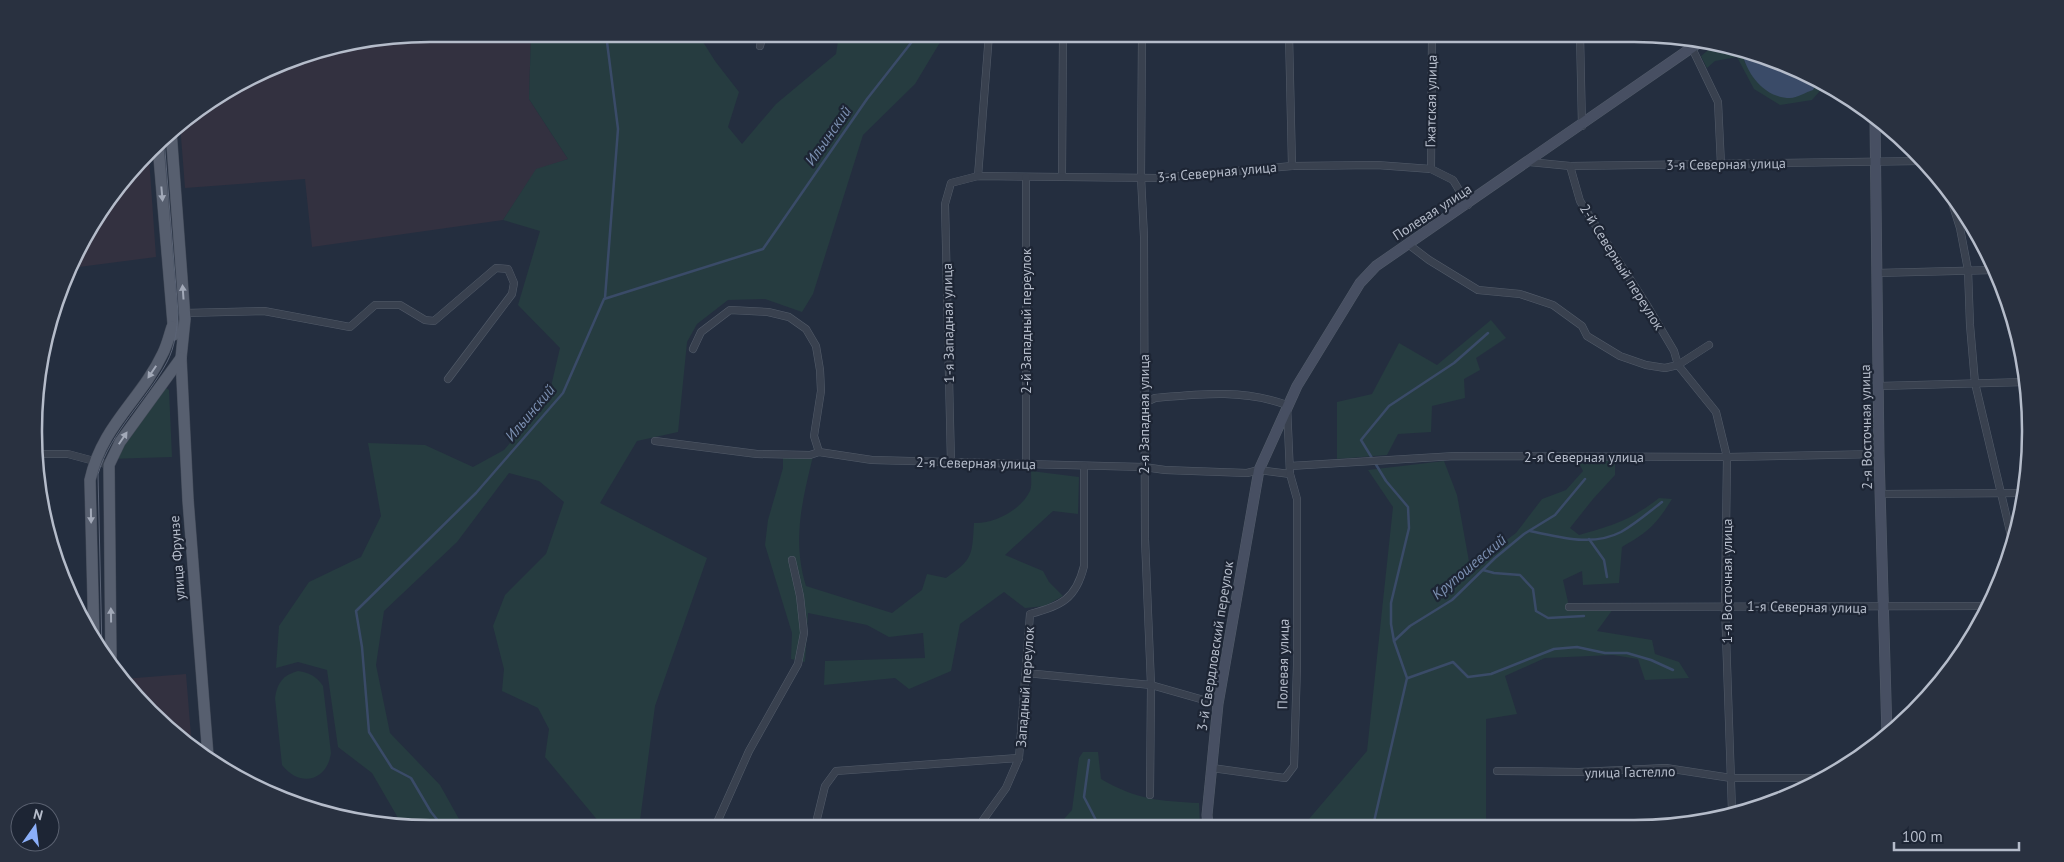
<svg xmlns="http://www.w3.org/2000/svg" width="2064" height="862" viewBox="0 0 2064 862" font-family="'PT Sans',sans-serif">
<rect width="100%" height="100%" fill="#242e3f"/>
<!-- medical -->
<g fill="#333140">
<polygon points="431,34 531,34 529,99 568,159 536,170 503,220 312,247 305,179 185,188 180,124 233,87 303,55"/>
<polygon points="149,157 156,257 71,268 87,233"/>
<polygon points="186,674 192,748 132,693 123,679"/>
</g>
<!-- green -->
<g fill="#263c40">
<polygon points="531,34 698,34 715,61 739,92 728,127 742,144 776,104 836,54 839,34 945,34 915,84 863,135 813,294 802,312 765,299 728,300 697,324 687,342 678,432 637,441 600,503 707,558 655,706 639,828 604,828 545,757 549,729 538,708 502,691 504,669 493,626 505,595 546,554 564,502 539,481 509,473 457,542 384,611 376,665 390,733 440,785 464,828 431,828 401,823 372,773 338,747 327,670 298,662 276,668 279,626 309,582 361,557 381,516 368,443 425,445 473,467 504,450 548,399 560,348 518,305 540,231 503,220 536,169 568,159 529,99"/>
<polygon points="1712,47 1742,52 1745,63 1813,90 1818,81 1826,84 1812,100 1780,105 1754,89 1737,57 1715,61 1707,68 1701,56"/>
<polygon points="1491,320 1506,338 1476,358 1480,370 1464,379 1465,398 1432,406 1431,432 1398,434 1387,455 1337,459 1337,402 1372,394 1399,343 1437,365"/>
<polygon points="163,386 169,390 172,457 107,459"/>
<path d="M 783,456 L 813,456 C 802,502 792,540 806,586 L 892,613 L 922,590 L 927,574 L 946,578 C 973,559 972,556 974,523 C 994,524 1021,510 1030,491 C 1032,486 1031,477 1031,471 L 1079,477 L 1078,514 L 1053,511 L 1005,555 L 1043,571 L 1049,582 L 1063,596 L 1045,606 L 1025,608 L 1004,592 L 960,624 L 951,671 L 909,689 L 895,678 L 824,685 L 825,661 L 925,658 L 923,633 L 889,637 L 867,625 L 808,613 L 805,662 L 791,659 L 792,633 L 765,545 L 768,520 L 783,468 Z"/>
<path d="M 1444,461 L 1457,495 L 1470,567 L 1516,533 L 1542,499 L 1566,490 L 1583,471 L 1578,461 L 1615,461 L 1615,475 L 1593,499 L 1570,528 L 1579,535 C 1614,525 1629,521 1659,498 L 1672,499 C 1656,525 1648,532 1622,547 L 1619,583 L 1583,585 L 1582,571 L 1563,580 L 1568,602 L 1566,609 L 1613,609 L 1597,631 L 1652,640 L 1655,654 L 1679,662 L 1689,678 L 1645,680 L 1638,659 L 1613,655 L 1545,658 L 1505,676 L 1517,714 L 1486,719 L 1486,825 L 1303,826 L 1367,751 L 1393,507 L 1368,470 Z"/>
<path d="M 298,671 C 310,673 316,676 323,686 L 331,753 C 327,781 300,788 282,765 L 275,698 C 277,683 283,675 298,671 Z"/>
<path d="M 1083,752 L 1098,752 L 1101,779 C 1137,800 1159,801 1199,803 L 1200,826 L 1063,827 L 1064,819 L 1072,810 L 1079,758 Z"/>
</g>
<!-- water -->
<path fill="#3a4b68" d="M 1742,52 L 1760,55 L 1818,81 L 1813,90 C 1806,92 1797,98 1790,98 C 1765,98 1747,75 1742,52 Z"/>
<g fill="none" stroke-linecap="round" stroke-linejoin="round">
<!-- stream -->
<g stroke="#3a4b68" stroke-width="2.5">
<polyline points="605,298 618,129 606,34"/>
<path d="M 1530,531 C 1560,537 1592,547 1621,532 C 1635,524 1649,512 1662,502"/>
<polyline points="1589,539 1604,560 1607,577"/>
<polyline points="1483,570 1494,573 1520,575 1533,589 1536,611 1548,618 1584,616"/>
<polyline points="1394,641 1391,624 1391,603 1409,528 1408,507 1386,481 1361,440 1389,406 1454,363 1488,333"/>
<polyline points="1408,678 1453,662 1468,677 1491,674 1554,649 1577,647 1605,653 1627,653 1651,660 1673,670"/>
<polyline points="1089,760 1084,797 1099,826"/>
<polyline points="1373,826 1407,678 1394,641 1410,626 1452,600 1495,558 1524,534 1555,515 1585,479"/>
<polyline points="444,828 431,812 411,778 392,768 369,732 362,647 356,611 476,493 563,393 604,299 763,249 867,99 918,34"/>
</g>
<!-- street casing -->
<g stroke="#535c6a" stroke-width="8">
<g id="street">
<polyline points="1142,34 1141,177 1144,237 1145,539 1151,685 1150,795"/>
<polyline points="1289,34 1292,166"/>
<polyline points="1580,34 1582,126"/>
<polyline points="760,46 763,34"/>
<polyline points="1692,48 1718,102 1721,165"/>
<polyline points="1529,162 1570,166 1922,161"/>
<polyline points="1570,166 1580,201 1648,307 1674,351 1678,365 1716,412 1727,457 1725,605 1732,811"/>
<polyline points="1431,169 1432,34"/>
<polyline points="1062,175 1063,34"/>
<polyline points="978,176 989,34"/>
<polyline points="1948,190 1960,228 1968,270 1970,325 1975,383 2013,544"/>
<polyline points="1408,244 1429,260 1478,290 1520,294 1553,305 1582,326 1587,336 1620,356 1646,365 1665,368 1678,365 1709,345"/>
<polyline points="1876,273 1995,270"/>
<polyline points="185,313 264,311 350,327 375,305 400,305 425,320 434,321 496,268 508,269 514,283 512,294 448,379"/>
<polyline points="693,349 701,332 730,310 768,312 789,317 806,329 816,346 820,370 821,391 814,436 819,452"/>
<polyline points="1879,386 2026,382"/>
<path d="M 655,441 L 757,454 L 810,455 L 819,452 L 872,460 L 1144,467 L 1165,470 L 1247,473 L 1259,470 L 1290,474 L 1287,405 C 1243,389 1200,394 1155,398 L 1144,403"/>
<polyline points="40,454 68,454 109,465"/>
<polyline points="951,463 945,204 951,183 978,176 1158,178 1292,166 1377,165 1431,169 1453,180 1468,205"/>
<polyline points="1026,464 1026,177"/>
<polyline points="1290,466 1455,456 1727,457 1879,454"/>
<polyline points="1881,494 2025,493"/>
<polyline points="1569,607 1986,606"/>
<polyline points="1026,673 1151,685 1218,704"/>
<polyline points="1212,768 1285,778 1294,766 1297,665 1297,499 1290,474"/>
<polyline points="1497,771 1579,772 1666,768 1731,778 1822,778"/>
<polyline points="715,827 749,751 798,664 804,633 800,596 792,560"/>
<polyline points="815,827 825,786 836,771 1019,758"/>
<path d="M 978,827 L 1006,788 L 1019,758 L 1030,614 C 1061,606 1076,599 1084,566 L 1084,466"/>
</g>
</g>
<!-- secondary casing -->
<g stroke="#535c6a" stroke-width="11">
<g id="secondary">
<polyline points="1875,118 1879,454 1887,735"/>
<polyline points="1208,826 1207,815 1218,704 1259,470 1297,386 1360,283 1376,266 1697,44"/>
</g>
</g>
<!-- primary casing -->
<g stroke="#424a58" stroke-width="12">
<g id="primary">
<polyline points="171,131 185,319 181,358 188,500 208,756"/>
<polyline points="158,145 174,335"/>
<path d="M 94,639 L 90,480 C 102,425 141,400 163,353 C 167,345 169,336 172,327"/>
<polyline points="111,663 109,465 120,442 181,358"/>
</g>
</g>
<!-- street -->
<use href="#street" stroke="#39414f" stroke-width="7"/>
<!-- secondary -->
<use href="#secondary" stroke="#474f62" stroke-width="10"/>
<!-- primary -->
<use href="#primary" stroke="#575f6f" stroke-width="11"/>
<!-- tram -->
<path stroke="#5b6476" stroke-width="1" d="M 102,651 L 98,474 C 111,431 146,401 167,362 C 175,347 177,329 178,313 L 164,138"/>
</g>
<!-- one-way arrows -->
<defs><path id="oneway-solid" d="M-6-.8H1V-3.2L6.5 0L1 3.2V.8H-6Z" transform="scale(1.25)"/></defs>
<g fill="#a2a9b8">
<use href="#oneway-solid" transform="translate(162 194) rotate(85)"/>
<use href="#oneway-solid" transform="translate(183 292) rotate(-94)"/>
<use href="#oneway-solid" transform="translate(152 372) rotate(124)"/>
<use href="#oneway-solid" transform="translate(123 438) rotate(-56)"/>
<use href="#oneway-solid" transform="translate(91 516) rotate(89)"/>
<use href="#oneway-solid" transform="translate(111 615) rotate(-91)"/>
</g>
<g text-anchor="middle" stroke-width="4.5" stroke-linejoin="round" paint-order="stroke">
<!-- street labels -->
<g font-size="14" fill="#b5bcca" stroke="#1d2534">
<text transform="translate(1431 101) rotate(-89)" y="5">Гжатская улица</text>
<text transform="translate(1726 164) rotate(-1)" y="5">3-я Северная улица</text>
<text transform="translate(1217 172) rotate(-5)" y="5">3-я Северная улица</text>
<text transform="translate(1432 212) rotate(-33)" y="5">Полевая улица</text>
<text transform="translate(1622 267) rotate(58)" y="5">2-й Северный переулок</text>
<text transform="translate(1026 321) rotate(-90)" y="5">2-й Западный переулок</text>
<text transform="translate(948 323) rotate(-91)" y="5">1-я Западная улица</text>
<text transform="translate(1144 414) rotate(-90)" y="5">2-я Западная улица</text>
<text transform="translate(1866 427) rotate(-91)" y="5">2-я Восточная улица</text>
<text x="1584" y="462">2-я Северная улица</text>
<text transform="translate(976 463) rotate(1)" y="5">2-я Северная улица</text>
<text transform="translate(177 558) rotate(-94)" y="5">улица Фрунзе</text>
<text transform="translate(1727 581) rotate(-90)" y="5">1-я Восточная улица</text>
<text transform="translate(1807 607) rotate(1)" y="5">1-я Северная улица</text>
<text transform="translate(1215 646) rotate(-81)" y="5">3-й Свердловский переулок</text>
<text transform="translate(1283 664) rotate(-89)" y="5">Полевая улица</text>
<text transform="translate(1025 687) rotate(-86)" y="5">Западный переулок</text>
<text transform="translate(1630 772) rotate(-1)" y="5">улица Гастелло</text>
</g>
<!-- water labels -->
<g font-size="15" font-style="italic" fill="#7c90b2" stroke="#1d2534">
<text transform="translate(828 136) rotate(-55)" y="5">Ильинский</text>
<text transform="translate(530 413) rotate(-50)" y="5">Ильинский</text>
<text transform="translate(1469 567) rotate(-40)" y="5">Крупошевский</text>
</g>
</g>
<!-- crop -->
<path d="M0 0H2064V862H0ZM430 42H1634A388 388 0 0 1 2022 430V432A388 388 0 0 1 1634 820H430A388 388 0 0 1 42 432V430A388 388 0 0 1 430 42Z" fill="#293140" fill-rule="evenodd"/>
<path fill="none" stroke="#b5bcca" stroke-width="2.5" d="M430 42H1634A388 388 0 0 1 2022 430V432A388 388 0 0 1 1634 820H430A388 388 0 0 1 42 432V430A388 388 0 0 1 430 42Z"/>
<!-- north arrow -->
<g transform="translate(35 827) rotate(14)"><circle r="24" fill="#1d2534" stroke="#5a6170"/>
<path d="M0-4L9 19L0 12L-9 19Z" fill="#8baff9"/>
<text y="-8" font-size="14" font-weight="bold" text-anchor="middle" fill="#b5bcca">N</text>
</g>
<!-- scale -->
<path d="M1894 842v8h125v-8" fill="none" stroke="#b5bcca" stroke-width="2.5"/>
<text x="1902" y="842" font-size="15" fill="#b5bcca" stroke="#1d2534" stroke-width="4" paint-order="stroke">100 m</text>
</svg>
